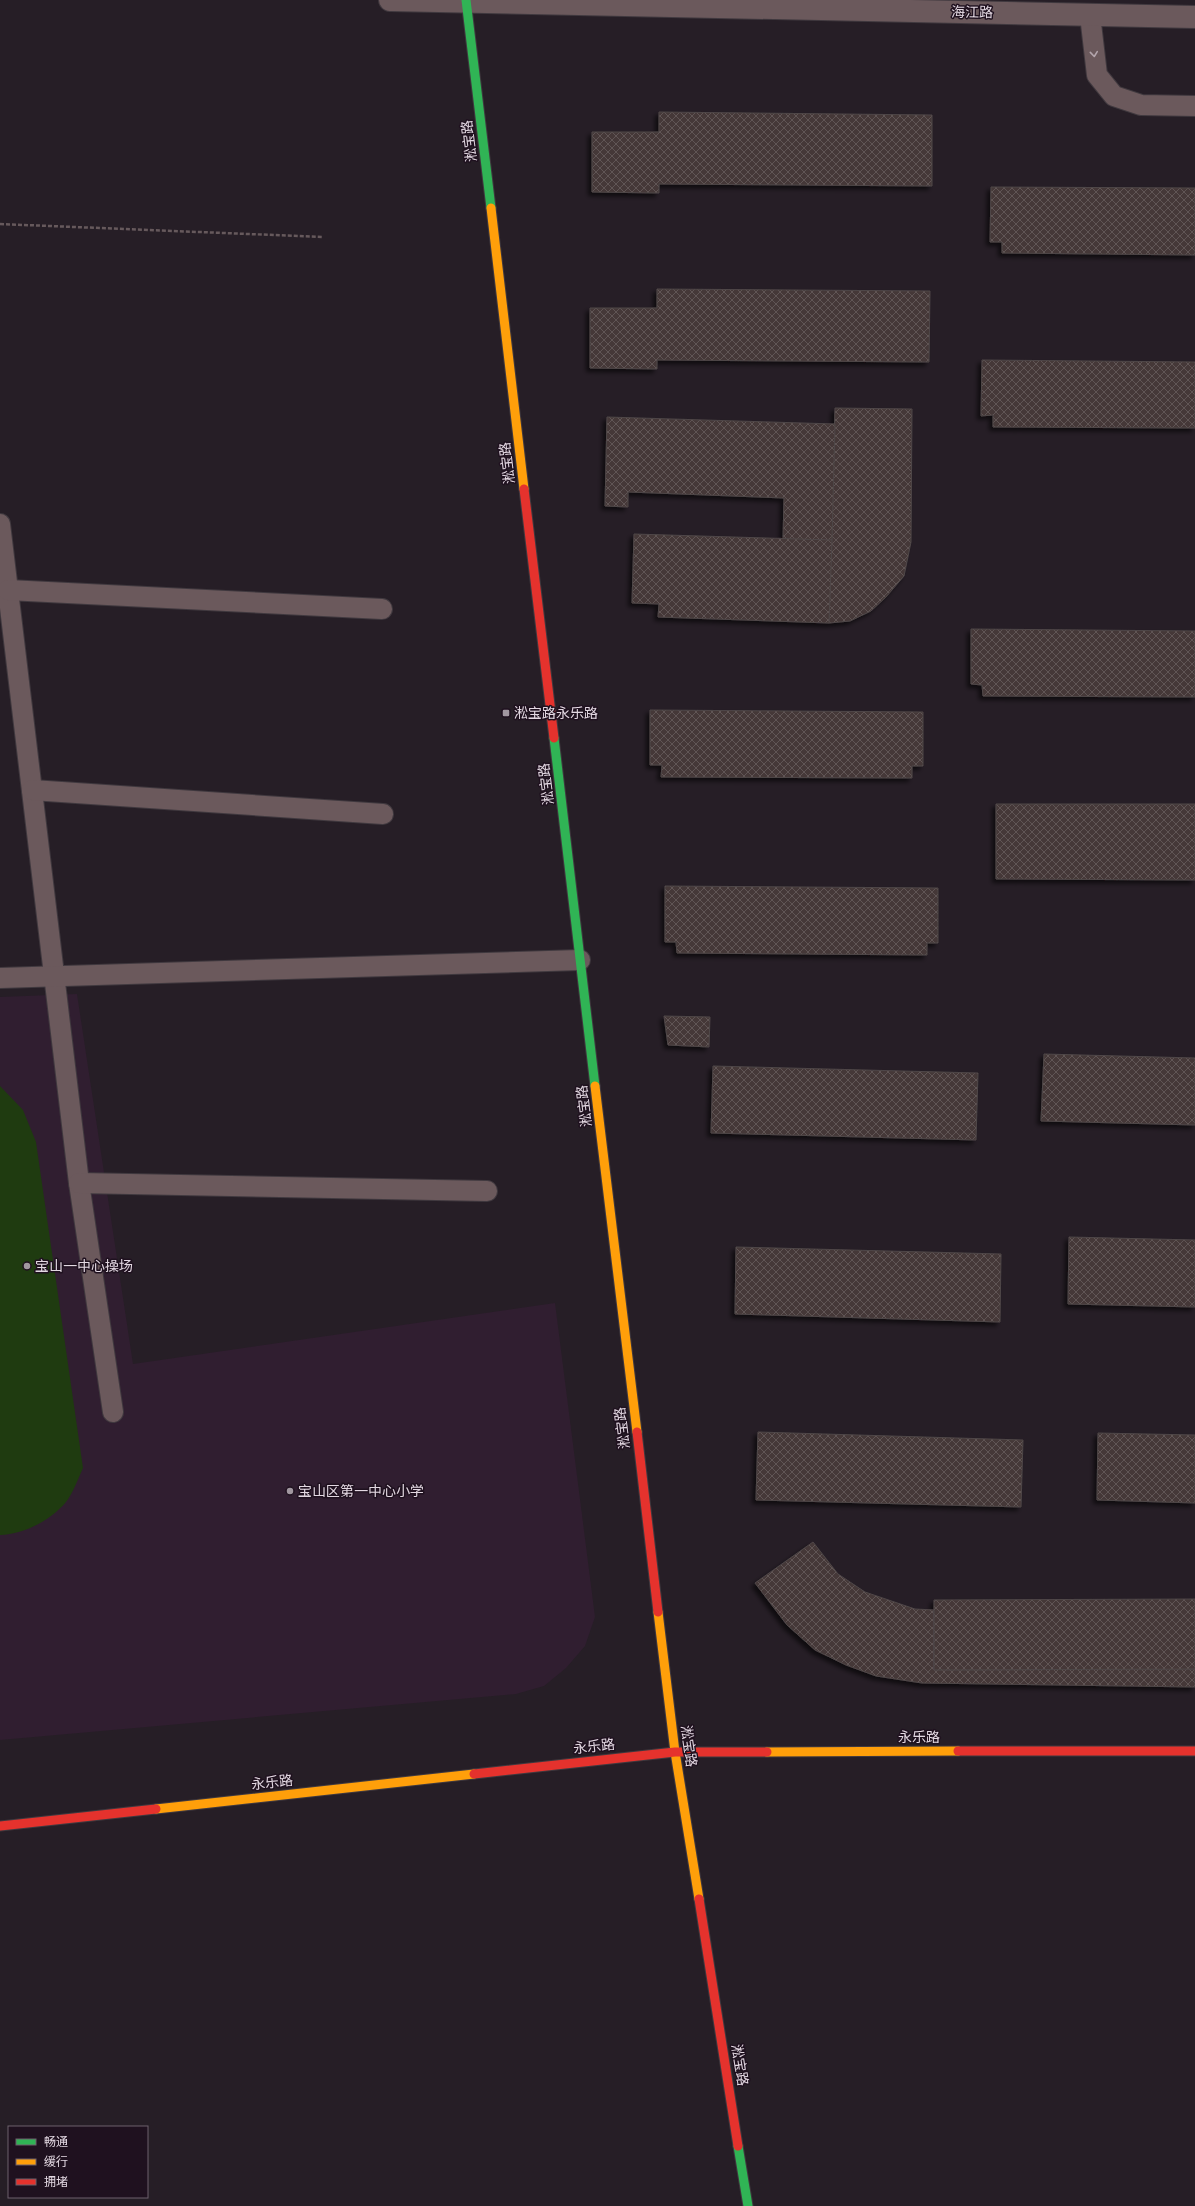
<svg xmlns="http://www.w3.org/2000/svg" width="1195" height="2206" viewBox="0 0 1195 2206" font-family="'IBM Plex Sans','Noto Sans SC',sans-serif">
<defs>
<pattern id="building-cross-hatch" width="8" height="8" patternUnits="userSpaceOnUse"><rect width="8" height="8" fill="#453938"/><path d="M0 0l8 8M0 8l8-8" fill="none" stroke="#605554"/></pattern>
<filter id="shadow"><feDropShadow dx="-3.5" dy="3.5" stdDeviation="2" flood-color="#0009"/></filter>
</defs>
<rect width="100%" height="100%" fill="#261e26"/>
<!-- built -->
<polygon fill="#301e30" points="77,994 133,1364 555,1303 595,1617 585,1646 566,1668 544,1686 516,1694 0,1740 0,997"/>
<!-- grass -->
<path fill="#1f3b10" d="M 0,1086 L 23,1110 L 36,1142 L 83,1468 C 78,1479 73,1493 66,1502 C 50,1521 24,1534 0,1535 Z"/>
<!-- building -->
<g fill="url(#building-cross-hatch)" stroke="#4f4748" filter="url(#shadow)">
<polygon points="659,112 932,115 932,186 659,184 659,193 592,192 592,132 659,132"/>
<polygon points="991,187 1195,188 1195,255 1002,253 1002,242 990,242"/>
<polygon points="657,289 930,291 929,362 657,360 657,369 590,368 590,308 657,308"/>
<polygon points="982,360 1195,362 1195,428 993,427 993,415 981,416"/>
<polygon points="835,408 912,409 911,542 904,576 886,597 871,611 850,621 829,623"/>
<polygon points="607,417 835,424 832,540 783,539 784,498 628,492 628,507 605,506"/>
<polygon points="634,534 832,540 829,623 658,617 659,604 632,603"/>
<polygon points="971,629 1195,631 1195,697 983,696 982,685 971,684"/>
<polygon points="650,710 923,712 923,766 912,766 912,778 661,777 662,765 650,765"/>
<polygon points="996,804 1195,804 1195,880 996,879"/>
<polygon points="665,886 938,888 938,943 927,943 927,955 677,953 676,942 665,942"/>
<polygon points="664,1016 710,1017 709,1047 668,1045"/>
<polygon points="1044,1054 1195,1058 1195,1125 1041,1121"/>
<polygon points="713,1066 978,1073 976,1140 711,1133"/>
<polygon points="1069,1237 1195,1240 1195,1307 1068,1304"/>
<polygon points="736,1247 1001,1254 1000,1322 735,1314"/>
<polygon points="758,1432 1023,1440 1021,1507 756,1500"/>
<polygon points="1098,1433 1195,1435 1195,1503 1097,1500"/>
<polygon points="813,1542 838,1574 865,1592 915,1609 934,1610 934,1670 1195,1669 1195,1687 922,1683 876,1676 846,1665 815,1650 787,1625 755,1583"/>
<polygon points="1195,1599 1195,1669 934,1670 934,1600"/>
</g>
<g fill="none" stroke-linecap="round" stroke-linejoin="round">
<!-- lane casing -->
<g stroke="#40393f" stroke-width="22">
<g id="lane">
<polyline points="1090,15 1097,75 1114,96 1141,105 1195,106"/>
<polyline points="0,524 79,1183 113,1412"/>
<polyline points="8,590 382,609"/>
<polyline points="32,790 383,814"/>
<polyline points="0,978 580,960"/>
<polyline points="79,1183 487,1191"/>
</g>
</g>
<!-- street casing -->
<g stroke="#40393f" stroke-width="24">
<polyline id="street" points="390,0 1195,17"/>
</g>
<!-- fast casing -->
<g stroke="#40393f" stroke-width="11">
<g id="fast">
<polyline points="466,0 491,208"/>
<polyline points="554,738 595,1086"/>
<polyline points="738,2146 748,2206"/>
</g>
</g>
<!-- slow casing -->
<g stroke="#40393f" stroke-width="11">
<g id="slow">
<polyline points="491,208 524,489"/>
<polyline points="595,1086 637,1432"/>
<polyline points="658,1612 675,1752 699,1899"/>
<polyline points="767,1752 958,1751"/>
<polyline points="156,1809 474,1774"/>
</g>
</g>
<!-- jam casing -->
<g stroke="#40393f" stroke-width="11">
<g id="jam">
<polyline points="524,489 554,738"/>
<polyline points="637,1432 658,1612"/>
<polyline points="958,1751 1195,1751"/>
<polyline points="474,1774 675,1752 767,1752"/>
<polyline points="0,1826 156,1809"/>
<polyline points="699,1899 738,2146"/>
</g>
</g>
<!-- path -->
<polyline stroke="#66595c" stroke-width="2.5" stroke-dasharray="4 2" stroke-linecap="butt" points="0,224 323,237"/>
<!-- lane -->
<use href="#lane" stroke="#6b595c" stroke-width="20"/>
<!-- street -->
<use href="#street" stroke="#6b595c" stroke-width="22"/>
<!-- fast -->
<use href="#fast" stroke="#30b455" stroke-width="9"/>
<!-- slow -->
<use href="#slow" stroke="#ff9f0a" stroke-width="9"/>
<!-- jam -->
<use href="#jam" stroke="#e5322d" stroke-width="9"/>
</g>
<!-- one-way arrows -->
<defs><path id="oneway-chevron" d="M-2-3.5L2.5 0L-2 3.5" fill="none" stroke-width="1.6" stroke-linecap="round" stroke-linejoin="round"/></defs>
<use stroke="#b3a5ac" href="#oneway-chevron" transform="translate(1094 54) rotate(84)"/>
<!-- markers -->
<g fill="#a197a0" stroke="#1f111f" stroke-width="1.5">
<rect x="502" y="709" width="8" height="8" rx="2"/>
<circle cx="27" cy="1266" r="4"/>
<circle cx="290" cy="1491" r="4"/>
</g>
<g text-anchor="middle" stroke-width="3" stroke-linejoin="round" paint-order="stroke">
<!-- street labels -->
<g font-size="14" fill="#e3d8e2" stroke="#1f111f">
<text transform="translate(972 12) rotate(1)" y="5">海江路</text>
<text transform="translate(469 141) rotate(-97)" y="5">淞宝路</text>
<text transform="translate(507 463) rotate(-97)" y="5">淞宝路</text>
<text transform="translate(546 784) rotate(-97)" y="5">淞宝路</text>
<text transform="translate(584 1106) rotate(-97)" y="5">淞宝路</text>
<text transform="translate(622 1428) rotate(-97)" y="5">淞宝路</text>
<text x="919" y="1742">永乐路</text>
<text transform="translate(594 1746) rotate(-6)" y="5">永乐路</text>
<text transform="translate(689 1746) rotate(82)" y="5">淞宝路</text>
<text transform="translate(272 1782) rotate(-6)" y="5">永乐路</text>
<text transform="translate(740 2065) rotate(81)" y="5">淞宝路</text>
</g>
<!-- poi labels -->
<g font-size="14" fill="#e3d8e2" stroke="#1f111f" text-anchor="start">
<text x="514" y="718">淞宝路永乐路</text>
<text x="35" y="1271">宝山一中心操场</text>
<text x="298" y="1496">宝山区第一中心小学</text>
</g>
</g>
<!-- legend -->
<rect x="8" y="2126" width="140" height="72" fill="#1f111f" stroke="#6d616d"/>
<rect x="16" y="2139" width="20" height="6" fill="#30b455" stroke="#6d616d"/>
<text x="44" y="2146" font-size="12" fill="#e3d8e2">畅通</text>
<rect x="16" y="2159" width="20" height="6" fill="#ff9f0a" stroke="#6d616d"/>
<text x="44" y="2166" font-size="12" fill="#e3d8e2">缓行</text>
<rect x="16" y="2179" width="20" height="6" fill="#e5322d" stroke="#6d616d"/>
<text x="44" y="2186" font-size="12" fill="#e3d8e2">拥堵</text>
</svg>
